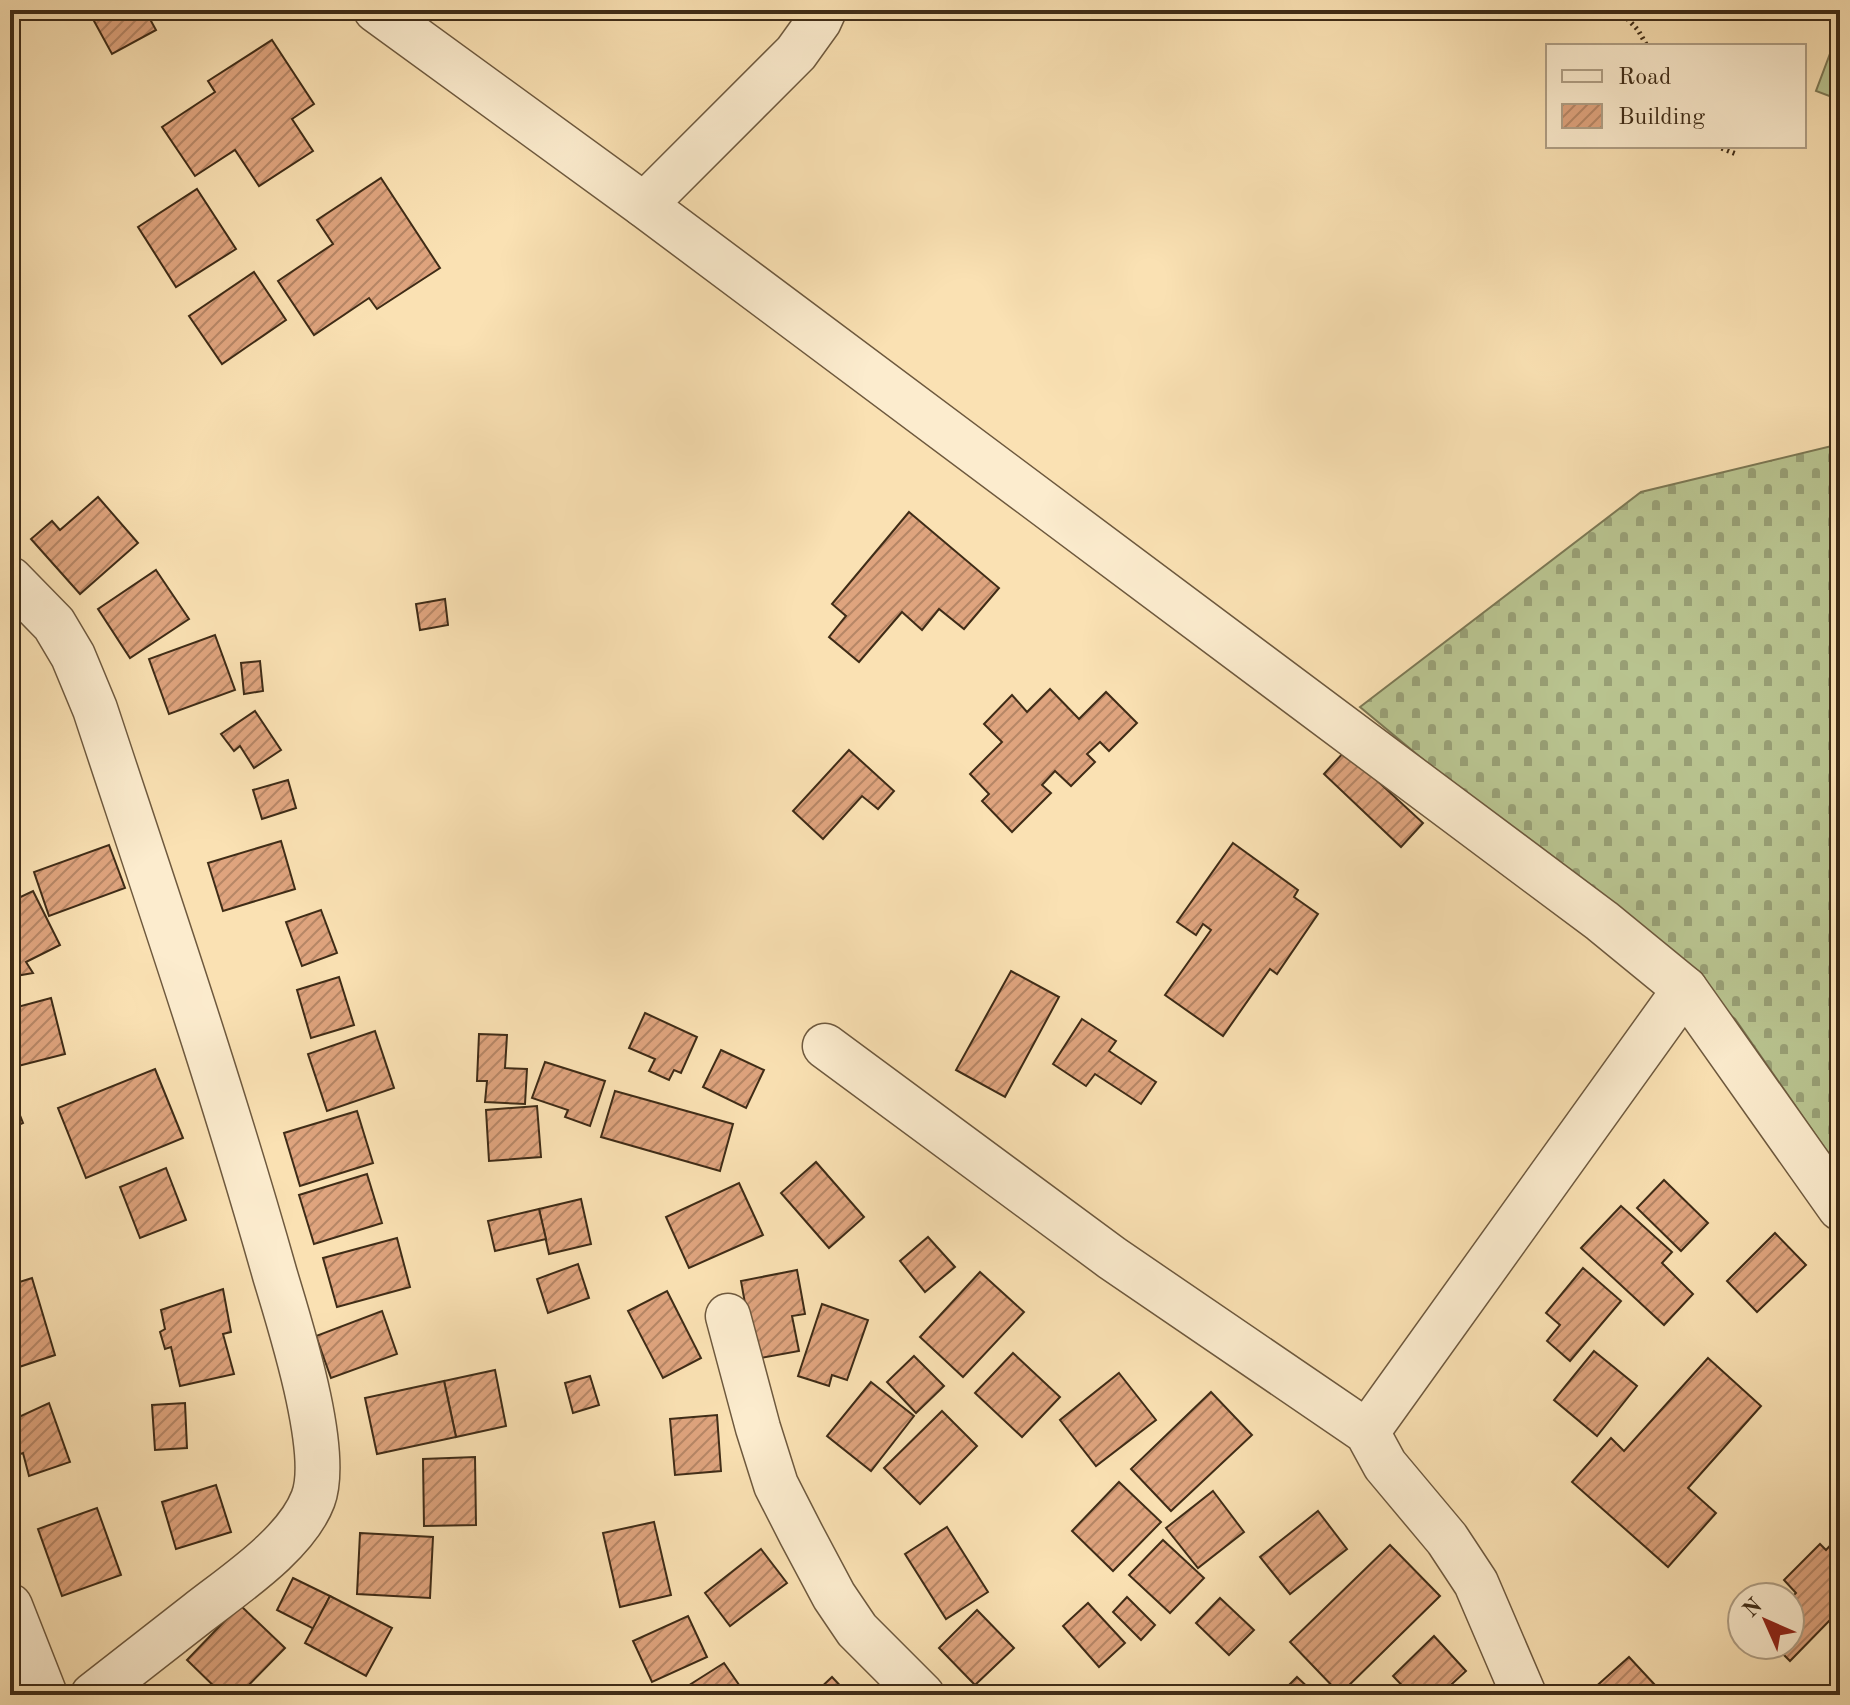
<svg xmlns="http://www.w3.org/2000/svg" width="1850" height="1705" viewBox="0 0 1850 1705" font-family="'Old Standard TT',serif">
<defs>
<pattern id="cemetery-stones" width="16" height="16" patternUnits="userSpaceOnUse" patternTransform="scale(2)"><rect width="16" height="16" fill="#b9c490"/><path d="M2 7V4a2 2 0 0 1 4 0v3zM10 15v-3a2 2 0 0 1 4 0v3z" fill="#989f75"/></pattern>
<pattern id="building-hatch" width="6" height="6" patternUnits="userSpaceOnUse" patternTransform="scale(2)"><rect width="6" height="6" fill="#dfa47e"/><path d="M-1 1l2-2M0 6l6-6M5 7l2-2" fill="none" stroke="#b68666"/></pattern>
</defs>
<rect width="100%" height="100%" fill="#fae1b3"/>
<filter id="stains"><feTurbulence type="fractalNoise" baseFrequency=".0025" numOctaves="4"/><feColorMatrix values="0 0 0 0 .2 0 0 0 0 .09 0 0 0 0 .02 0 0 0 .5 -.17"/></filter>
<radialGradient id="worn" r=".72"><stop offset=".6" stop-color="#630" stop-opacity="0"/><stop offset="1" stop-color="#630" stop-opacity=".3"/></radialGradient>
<!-- green -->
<polygon fill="#b9c490" stroke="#7c7854" stroke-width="2" points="1840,27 1840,100 1816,91"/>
<!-- cemetery -->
<polygon fill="url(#cemetery-stones)" stroke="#7c7854" stroke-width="2" points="1840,444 1840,1170 1735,1019 1360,707 1641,492"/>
<!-- building -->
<g fill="url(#building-hatch)" stroke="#3f2c17" stroke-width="2">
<polygon points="88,10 145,10 156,30 112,54"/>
<polygon points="272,40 314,104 292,119 313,151 259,186 235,150 195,176 162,127 215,92 208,81"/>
<polygon points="381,178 440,268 377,309 369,298 314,335 278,281 333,244 317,220"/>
<polygon points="197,189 236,249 176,287 138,227"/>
<polygon points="254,272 286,320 222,364 189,316"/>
<polygon points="98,497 138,543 80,594 31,539 52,521 60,530"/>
<polygon points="909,512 999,588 964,629 939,609 922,630 902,612 859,662 829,637 846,616 832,604"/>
<polygon points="156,570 189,619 130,658 98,609"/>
<polygon points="445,599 448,625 420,630 416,604"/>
<polygon points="215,635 235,690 169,714 149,659"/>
<polygon points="260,661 263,691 244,694 241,663"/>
<polygon points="1050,689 1079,719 1106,692 1137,723 1109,751 1100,742 1087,754 1095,762 1071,786 1055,771 1042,785 1051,793 1012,832 982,801 989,794 970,774 1002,742 984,724 1012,695 1027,712"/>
<polygon points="255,711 281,750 254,768 240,746 234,751 221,734"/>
<polygon points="849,750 894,791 878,809 862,796 823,839 793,811"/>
<polygon points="1345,751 1423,823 1401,847 1324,774"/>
<polygon points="288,780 296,808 262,819 253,790"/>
<polygon points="281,841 295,889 223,911 208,863"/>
<polygon points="1233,843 1298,890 1294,897 1318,914 1277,974 1270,969 1223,1036 1165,995 1211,930 1203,924 1196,935 1177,922"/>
<polygon points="109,845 125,888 49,916 34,872"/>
<polygon points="33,891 60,945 26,962 33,973 10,977 10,902"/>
<polygon points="321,910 337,953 302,966 286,922"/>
<polygon points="1011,971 1059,997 1005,1097 956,1070"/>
<polygon points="339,977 354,1025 311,1038 297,990"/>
<polygon points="51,998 65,1054 18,1066 10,1034 10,1009"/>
<polygon points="645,1013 697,1037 681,1073 674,1070 669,1080 649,1071 655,1059 629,1048"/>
<polygon points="1082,1019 1116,1041 1109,1051 1156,1082 1141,1104 1095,1074 1086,1086 1053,1064"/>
<polygon points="375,1031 394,1088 327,1111 308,1054"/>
<polygon points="479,1034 507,1035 505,1068 527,1069 525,1104 485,1102 487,1081 477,1081"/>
<polygon points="721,1050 764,1070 746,1108 703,1087"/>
<polygon points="545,1062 605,1081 590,1126 565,1117 568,1110 532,1098"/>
<polygon points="155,1069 183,1138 86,1178 58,1108"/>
<polygon points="10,1090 23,1123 10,1129"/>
<polygon points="615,1091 733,1124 720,1171 601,1137"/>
<polygon points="537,1106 541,1157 489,1161 486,1110"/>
<polygon points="357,1111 373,1163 300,1186 284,1133"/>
<polygon points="816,1162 864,1217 829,1248 781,1193"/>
<polygon points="166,1168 186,1220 140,1238 120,1187"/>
<polygon points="367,1174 382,1223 314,1244 299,1195"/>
<polygon points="1664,1180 1708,1223 1681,1251 1637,1208"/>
<polygon points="739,1183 763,1235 689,1268 666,1217"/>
<polygon points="581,1199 591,1244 549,1254 539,1209"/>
<polygon points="1621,1206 1672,1252 1662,1263 1693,1294 1664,1325 1581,1248"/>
<polygon points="539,1209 546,1239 495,1251 488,1221"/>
<polygon points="1775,1233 1806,1265 1757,1312 1727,1281"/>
<polygon points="928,1237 955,1267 925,1292 900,1261"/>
<polygon points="397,1238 410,1287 337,1307 323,1258"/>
<polygon points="578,1264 589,1298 548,1313 537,1279"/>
<polygon points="1583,1268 1621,1301 1570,1361 1547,1341 1560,1325 1546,1313"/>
<polygon points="797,1270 805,1314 792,1316 799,1351 755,1359 741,1281"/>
<polygon points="980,1272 1024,1312 963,1377 920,1337"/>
<polygon points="32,1278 55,1355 10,1370 10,1285"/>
<polygon points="223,1289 231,1332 223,1334 234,1374 180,1386 171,1347 165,1349 160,1332 165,1329 161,1310"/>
<polygon points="667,1291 701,1358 663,1378 628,1311"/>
<polygon points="822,1304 868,1320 847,1380 832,1375 829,1386 798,1376"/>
<polygon points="382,1311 397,1354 331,1378 316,1336"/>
<polygon points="1594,1351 1637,1386 1597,1436 1554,1400"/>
<polygon points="1013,1353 1060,1397 1022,1437 975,1393"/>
<polygon points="914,1356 944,1386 916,1413 887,1382"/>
<polygon points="1708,1358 1761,1406 1688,1488 1716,1513 1668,1567 1572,1482 1611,1438 1624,1451"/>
<polygon points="495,1370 506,1426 456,1437 444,1381"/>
<polygon points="1119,1373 1156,1420 1096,1466 1060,1420"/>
<polygon points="590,1376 599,1405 573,1413 565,1383"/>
<polygon points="444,1381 456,1437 377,1454 365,1398"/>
<polygon points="871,1382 914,1416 871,1471 827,1436"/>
<polygon points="1211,1392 1252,1435 1171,1511 1131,1469"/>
<polygon points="49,1403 70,1462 29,1476 23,1453 15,1456 10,1443 16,1441 10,1421"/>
<polygon points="185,1403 187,1448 155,1450 152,1405"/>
<polygon points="942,1411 977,1446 920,1504 884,1468"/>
<polygon points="717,1415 721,1471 675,1475 670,1419"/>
<polygon points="475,1457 476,1525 424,1526 423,1459"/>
<polygon points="1119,1482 1161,1522 1113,1571 1072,1531"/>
<polygon points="216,1485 231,1532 176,1549 162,1502"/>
<polygon points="1213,1491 1244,1532 1198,1568 1166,1528"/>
<polygon points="97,1508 121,1575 62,1596 38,1529"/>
<polygon points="1318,1511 1347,1549 1290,1594 1260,1557"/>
<polygon points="654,1522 671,1595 620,1607 603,1533"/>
<polygon points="947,1527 988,1592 946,1619 905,1554"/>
<polygon points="360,1533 433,1537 430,1598 357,1594"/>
<polygon points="1839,1536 1840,1624 1838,1626 1831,1619 1790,1661 1774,1645 1790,1645 1790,1599 1796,1593 1784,1580 1820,1544 1826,1550"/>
<polygon points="1163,1540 1204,1578 1170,1613 1129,1575"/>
<polygon points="1390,1545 1440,1596 1340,1694 1290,1642"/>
<polygon points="761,1549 787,1583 730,1626 705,1593"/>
<polygon points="293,1578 330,1596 314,1629 277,1610"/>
<polygon points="330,1596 392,1628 366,1676 305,1643"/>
<polygon points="1127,1597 1155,1625 1141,1640 1113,1612"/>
<polygon points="1220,1598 1254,1630 1229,1655 1196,1623"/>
<polygon points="1088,1603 1125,1643 1099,1667 1063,1626"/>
<polygon points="240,1605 285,1648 239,1695 223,1695 187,1660"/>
<polygon points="977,1610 1014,1648 975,1685 939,1648"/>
<polygon points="688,1616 707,1657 652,1682 633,1641"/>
<polygon points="1434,1636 1466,1671 1440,1695 1411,1695 1393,1676"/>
<polygon points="1629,1657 1655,1685 1644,1695 1597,1695 1592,1690"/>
<polygon points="724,1663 746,1695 687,1695 683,1689"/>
<polygon points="832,1677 849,1695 813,1695"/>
<polygon points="1297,1677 1316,1695 1285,1695 1282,1692"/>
<polygon points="604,1687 606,1695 557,1695"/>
</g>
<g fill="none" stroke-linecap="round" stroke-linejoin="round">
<!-- minor casing -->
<g stroke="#6e593e" stroke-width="47">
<g id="minor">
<polyline points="376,10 644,205 1602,921 1685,989 1840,1208"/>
<polyline points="644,205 796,53 819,21 824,10"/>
<path d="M 10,579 L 54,624 L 73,656 L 95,709 C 157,897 221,1084 275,1275 C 290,1325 331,1452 313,1499 C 296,1544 235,1584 198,1613 C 163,1640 128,1668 93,1695"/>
<polyline points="825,1046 1112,1258 1367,1432 1385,1465 1447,1539 1476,1583 1524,1695"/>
<polyline points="728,1316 758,1428 776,1485 801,1534 834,1596 857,1630 922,1695"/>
<polyline points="1367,1432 1685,989"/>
<polyline points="10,1606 45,1695"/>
</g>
</g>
<!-- path -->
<g stroke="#3f2c17" stroke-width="5" stroke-dasharray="2 4" stroke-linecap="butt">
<polyline points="1619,10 1638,30 1647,46"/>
<polyline points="1716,146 1736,154"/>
</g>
<!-- minor -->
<use href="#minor" stroke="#fcecce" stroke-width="44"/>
</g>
<!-- margin -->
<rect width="1850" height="1705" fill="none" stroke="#fae1b3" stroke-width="40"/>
<rect x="12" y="12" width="1826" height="1681" fill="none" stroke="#3f2c17" stroke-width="4"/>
<rect x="20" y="20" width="1810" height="1665" fill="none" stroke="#3f2c17" stroke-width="2"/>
<!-- legend -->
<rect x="1546" y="44" width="260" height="104" fill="#fcecce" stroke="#b09f85" stroke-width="2"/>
<rect x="1562" y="70" width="40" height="12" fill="#fcecce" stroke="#b09f85" stroke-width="2"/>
<text x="1618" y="84" font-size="24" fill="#3f2c17">Road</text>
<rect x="1562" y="104" width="40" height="24" fill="url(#building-hatch)" stroke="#b09f85" stroke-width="2"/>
<text x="1618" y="124" font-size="24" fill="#3f2c17">Building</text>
<!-- north arrow -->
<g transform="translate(1766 1621) rotate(315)"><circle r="38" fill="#fcecce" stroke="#b09f85" stroke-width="2"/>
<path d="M0-6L14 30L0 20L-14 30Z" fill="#8f2418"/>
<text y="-12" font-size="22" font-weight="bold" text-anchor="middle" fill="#3f2c17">N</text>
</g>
<rect width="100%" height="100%" filter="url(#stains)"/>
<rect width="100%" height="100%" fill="url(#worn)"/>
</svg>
